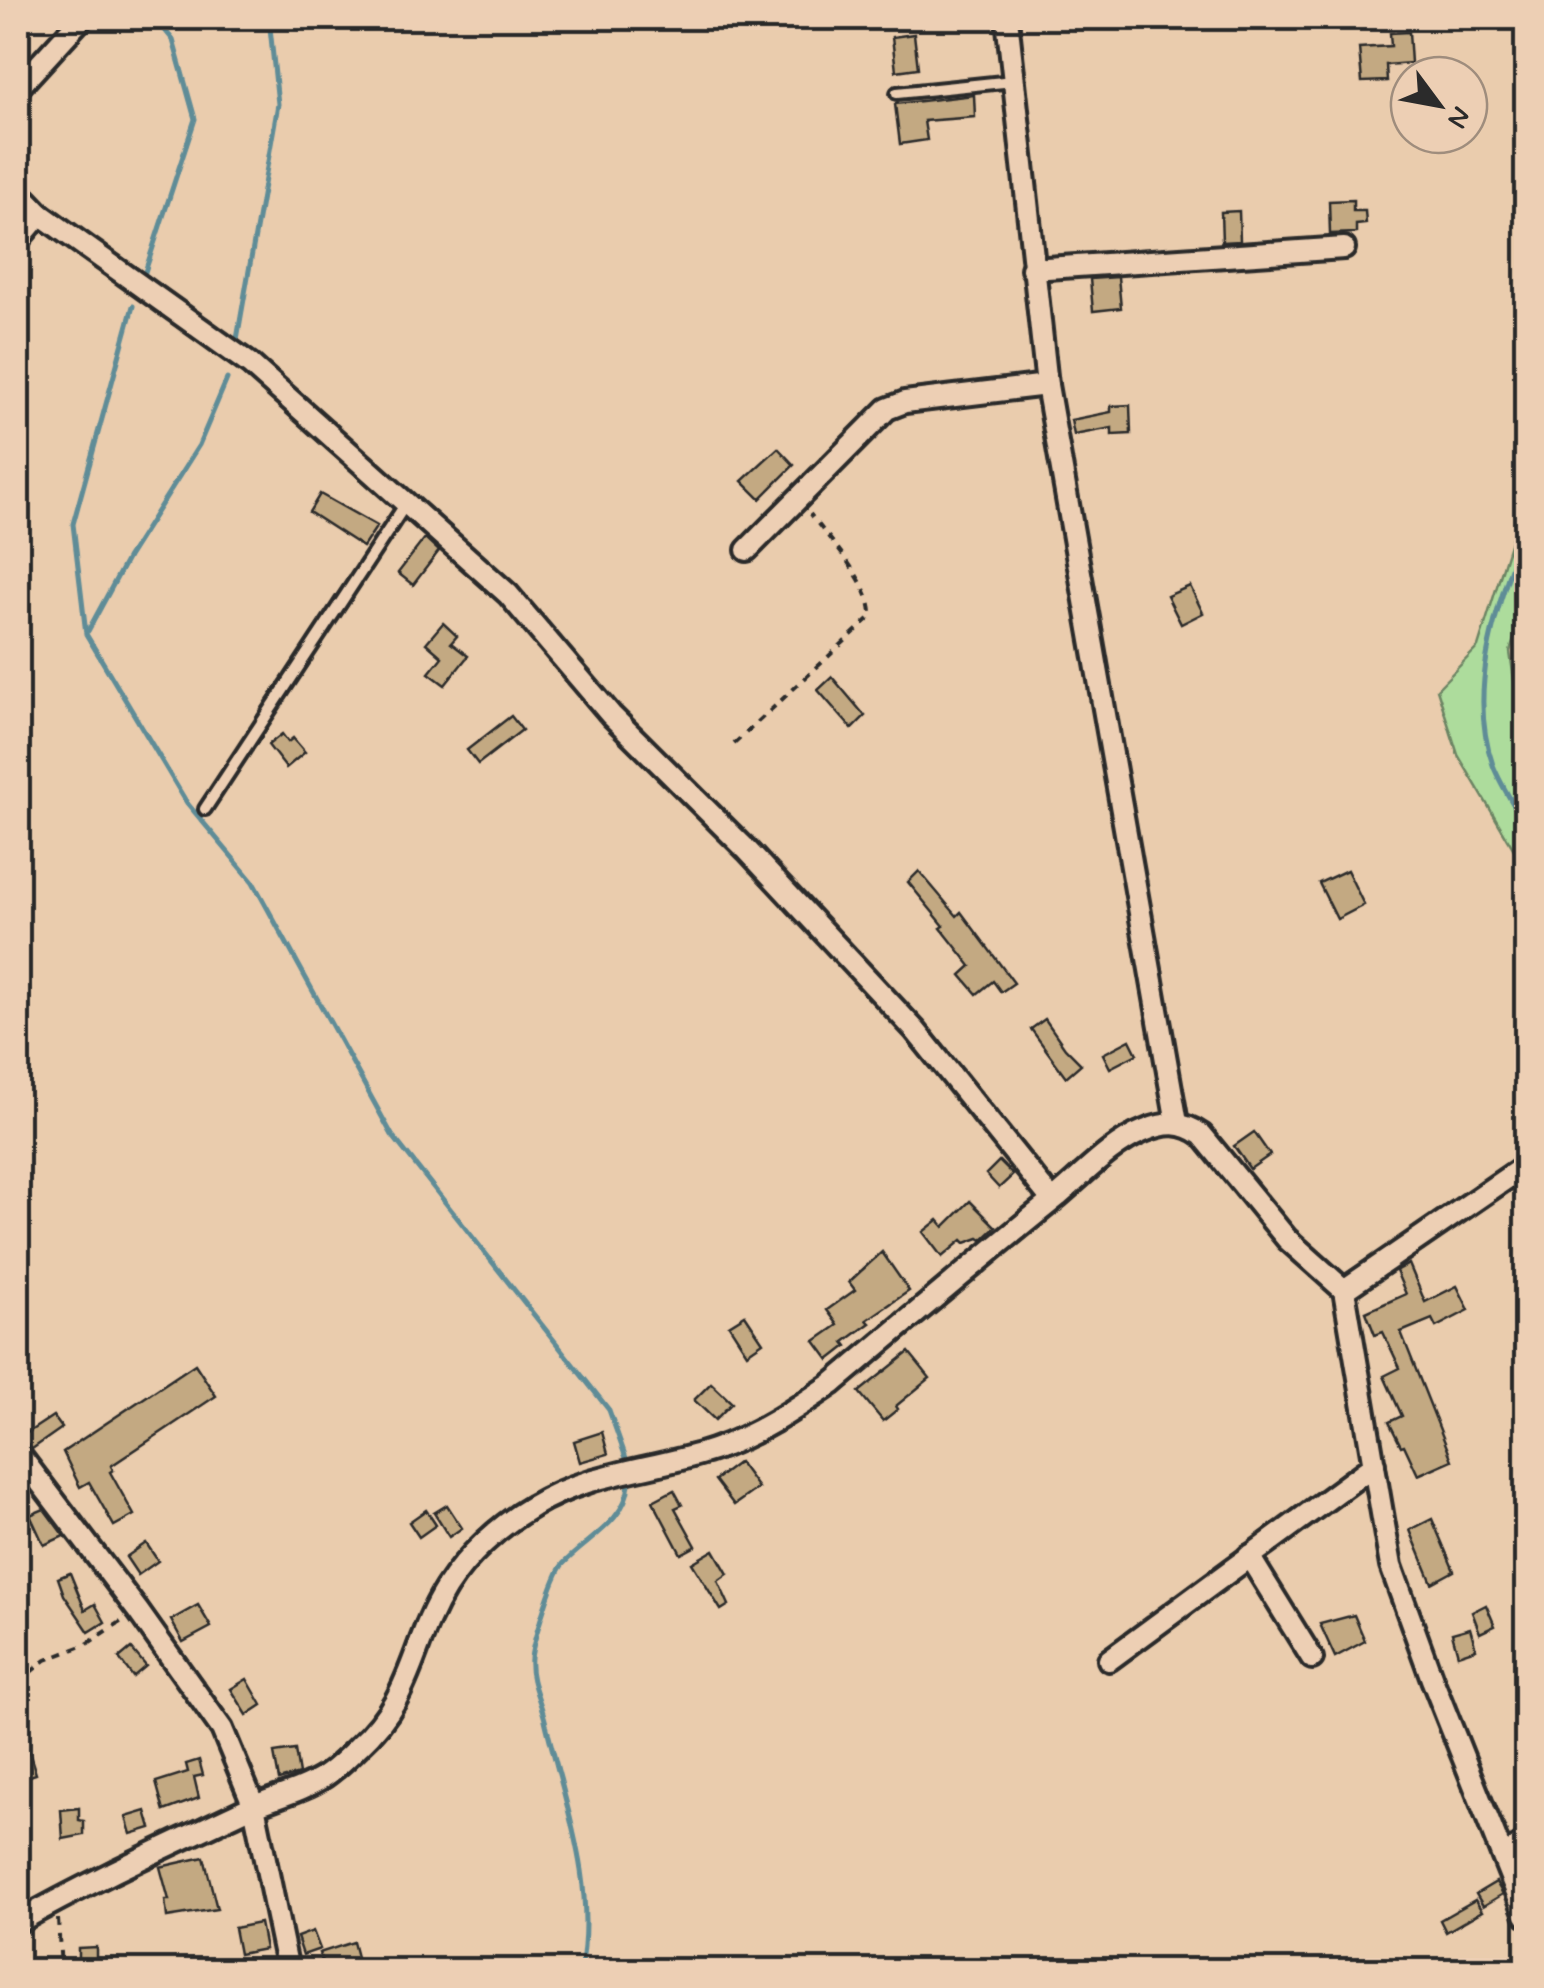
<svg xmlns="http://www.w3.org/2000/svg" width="1544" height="1988" viewBox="0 0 1544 1988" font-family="Mynerve,sans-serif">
<rect width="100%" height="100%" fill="#eaccad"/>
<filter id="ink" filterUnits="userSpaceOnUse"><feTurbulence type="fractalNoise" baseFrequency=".01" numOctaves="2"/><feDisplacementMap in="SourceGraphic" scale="20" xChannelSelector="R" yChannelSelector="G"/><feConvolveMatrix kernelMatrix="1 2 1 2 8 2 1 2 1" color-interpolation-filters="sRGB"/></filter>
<g filter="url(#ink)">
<!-- green -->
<polygon fill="#addc9c" stroke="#6c8464" stroke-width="2.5" points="1526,493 1526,600 1510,652 1526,762 1526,870 1458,755 1437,689 1478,647"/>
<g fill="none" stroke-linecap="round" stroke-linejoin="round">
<!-- stream -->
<g stroke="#5e8c97" stroke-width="5">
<polyline points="142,281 195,119 173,40 155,18"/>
<polyline points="133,306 73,524 86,634 187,803 253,882 392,1135 609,1410 626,1458"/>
<polyline points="236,345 278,104 269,18"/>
<path d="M 1526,524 C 1501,599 1465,685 1493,765 C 1501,786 1515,806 1526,826"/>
<polyline points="88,631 128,557 199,445 227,379"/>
<path d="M 581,1970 C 596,1883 566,1808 546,1724 C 541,1700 529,1682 531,1658 C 533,1641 553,1576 563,1564 C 586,1539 626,1522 629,1484"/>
</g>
</g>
<!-- building -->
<g fill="#c3a982" stroke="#2b2b2b" stroke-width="2.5">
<polygon points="1409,32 1411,63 1386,65 1387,81 1362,82 1359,48 1391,46 1390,33"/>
<polygon points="914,34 918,68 896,71 892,37"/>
<polygon points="974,95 975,117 924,121 927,140 900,144 895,104"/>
<polygon points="1353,200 1353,211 1365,211 1366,224 1356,225 1356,233 1330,234 1329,201"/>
<polygon points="1239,211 1240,241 1222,242 1221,212"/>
<polygon points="1118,277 1121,308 1093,311 1090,279"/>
<polygon points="1130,405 1131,434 1112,435 1112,428 1074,435 1071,420 1111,412 1111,406"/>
<polygon points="778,448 794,465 760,499 742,481"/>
<polygon points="320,494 377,526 363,547 309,512"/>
<polygon points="425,538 439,551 413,585 398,573"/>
<polygon points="1190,586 1203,613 1181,624 1167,596"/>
<polygon points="443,623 457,636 451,643 468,656 445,685 429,673 442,657 426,643"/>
<polygon points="832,677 865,716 852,729 818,690"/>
<polygon points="511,716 522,730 478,764 467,750"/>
<polygon points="282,734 288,742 293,738 305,752 286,768 268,745"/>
<polygon points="1347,870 1364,905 1337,919 1319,883"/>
<polygon points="919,871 957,916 961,912 1014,983 1001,992 993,981 977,994 961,975 971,966 941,928 944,926 908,882"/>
<polygon points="1045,1019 1065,1048 1081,1064 1066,1077 1031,1029"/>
<polygon points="1130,1040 1137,1054 1110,1068 1103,1054"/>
<polygon points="1254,1132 1270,1155 1250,1169 1234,1146"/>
<polygon points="999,1161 1013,1175 999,1188 986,1174"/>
<polygon points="970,1201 996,1227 982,1240 979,1238 965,1243 962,1240 942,1257 923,1232 938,1220 944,1227"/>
<polygon points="882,1252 909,1291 867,1320 870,1323 844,1342 847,1346 829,1360 815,1341 838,1325 827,1310 855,1290 849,1282"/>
<polygon points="1409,1264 1425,1302 1457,1286 1469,1310 1436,1327 1432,1319 1401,1332 1452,1460 1418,1475 1404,1445 1401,1446 1389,1422 1402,1416 1384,1376 1400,1368 1383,1332 1375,1335 1366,1312 1406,1294 1396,1271"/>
<polygon points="745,1315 763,1342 747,1353 729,1325"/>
<polygon points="909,1352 930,1378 896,1406 898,1409 883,1421 859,1392"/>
<polygon points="195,1364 216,1396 111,1466 113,1470 110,1472 134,1515 114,1526 89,1482 80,1487 63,1452"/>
<polygon points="711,1383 732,1403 715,1420 694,1400"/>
<polygon points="53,1416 62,1428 32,1449 18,1439"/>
<polygon points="602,1432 608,1454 580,1462 574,1441"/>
<polygon points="739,1462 758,1488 734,1505 715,1480"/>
<polygon points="674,1490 682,1505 675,1508 696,1546 681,1554 653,1501"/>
<polygon points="447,1505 462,1528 449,1537 434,1513"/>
<polygon points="44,1509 64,1536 44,1545 30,1515"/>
<polygon points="426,1510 436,1525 419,1537 409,1522"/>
<polygon points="1432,1519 1454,1571 1432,1583 1410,1530"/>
<polygon points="146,1543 158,1561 138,1575 126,1557"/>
<polygon points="714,1550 728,1574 718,1581 729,1605 721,1610 692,1563"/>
<polygon points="70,1573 85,1610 95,1604 105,1622 89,1632 64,1595 58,1578"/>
<polygon points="198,1605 211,1627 183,1642 171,1620"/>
<polygon points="1486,1605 1495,1626 1480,1633 1472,1612"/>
<polygon points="1354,1615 1365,1641 1335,1657 1320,1624"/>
<polygon points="1470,1628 1476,1649 1458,1655 1452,1633"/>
<polygon points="131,1648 146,1666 133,1677 119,1658"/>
<polygon points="247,1679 262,1705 247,1715 231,1689"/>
<polygon points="18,1726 21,1726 36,1774 18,1780"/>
<polygon points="295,1750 299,1774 279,1780 274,1753"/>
<polygon points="199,1760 203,1775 194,1777 199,1798 164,1811 156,1782 188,1772 186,1764"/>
<polygon points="79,1808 79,1820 84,1821 84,1835 63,1839 61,1810"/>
<polygon points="146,1811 151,1828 131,1834 126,1817"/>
<polygon points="204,1857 217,1909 167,1917 165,1900 169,1900 160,1867"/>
<polygon points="1496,1882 1503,1894 1483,1906 1476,1894"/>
<polygon points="1475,1900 1482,1911 1446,1932 1440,1920"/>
<polygon points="260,1923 265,1949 239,1954 234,1928"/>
<polygon points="313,1931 320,1949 303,1955 297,1937"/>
<polygon points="353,1942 358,1961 325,1970 319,1953"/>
<polygon points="96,1947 96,1970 78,1970 78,1948"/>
</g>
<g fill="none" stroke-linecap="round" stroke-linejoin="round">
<!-- service casing -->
<g stroke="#2b2b2b" stroke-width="18">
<g id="service">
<polyline points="897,93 1013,81"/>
<polyline points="205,809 405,505"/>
</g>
</g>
<!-- minor casing -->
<g stroke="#2b2b2b" stroke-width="28">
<g id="minor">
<polyline points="1007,18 1047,385 1177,1123"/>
<polyline points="18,88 82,18"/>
<polyline points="18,191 40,214 18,240"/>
<polyline points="40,214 250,364 508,594 611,715 747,850 915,1030 1052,1200"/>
<polyline points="1032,269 1344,248"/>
<polyline points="747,550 887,409 905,402 1047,385"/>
<polyline points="1344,1290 1391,1566 1432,1679 1526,1915"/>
<polyline points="18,1453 138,1611 222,1729 254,1806 288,1970"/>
<polyline points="1249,1556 1312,1658"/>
<polyline points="1109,1660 1374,1465"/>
<polyline points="1504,1857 1526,1841"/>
<path d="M 18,1922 C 90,1881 166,1847 242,1811 C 268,1799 301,1792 325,1776 C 337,1768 349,1756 359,1746 C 415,1695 410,1645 446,1588 C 466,1556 500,1525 533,1506 C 589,1472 653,1470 713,1450 C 757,1435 794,1410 832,1384 C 907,1321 982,1257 1058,1196 C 1084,1174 1113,1143 1144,1131 C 1166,1122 1183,1121 1202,1135 L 1287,1239 L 1344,1290 L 1526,1165"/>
</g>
</g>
<!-- path -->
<g stroke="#2b2b2b" stroke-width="4" stroke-dasharray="8 8" stroke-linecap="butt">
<path d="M 734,744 L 871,617 C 873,585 829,539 810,514"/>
<polyline points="18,1682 46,1660 87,1644 125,1619"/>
<polyline points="58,1919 61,1970"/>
</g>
<!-- service -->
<use href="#service" stroke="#edcfb4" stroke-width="10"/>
<!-- minor -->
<use href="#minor" stroke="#edcfb4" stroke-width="20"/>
</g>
</g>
<!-- margin -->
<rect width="1544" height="1988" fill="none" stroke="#edcfb4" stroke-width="60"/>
<rect x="30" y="30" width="1484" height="1928" fill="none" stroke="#2b2b2b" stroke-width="4" filter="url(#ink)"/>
<!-- north arrow -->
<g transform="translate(1439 105) rotate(122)"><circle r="48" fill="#edcfb4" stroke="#9f8d7d" stroke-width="2.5"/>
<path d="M0-8L18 38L0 25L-18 38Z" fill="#2b2b2b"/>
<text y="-15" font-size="28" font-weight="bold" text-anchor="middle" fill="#2b2b2b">N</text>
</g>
</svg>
